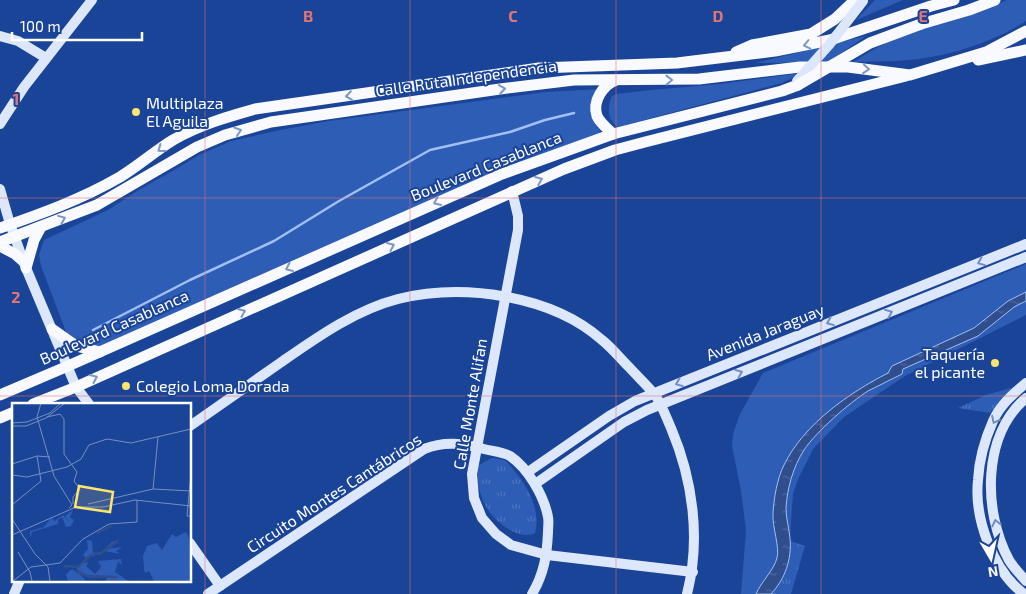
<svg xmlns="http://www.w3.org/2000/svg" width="1026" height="594" viewBox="0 0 1026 594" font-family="'Exo 2',sans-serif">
<defs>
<pattern id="park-tufts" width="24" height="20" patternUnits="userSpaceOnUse" patternTransform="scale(1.25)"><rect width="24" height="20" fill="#2e5db5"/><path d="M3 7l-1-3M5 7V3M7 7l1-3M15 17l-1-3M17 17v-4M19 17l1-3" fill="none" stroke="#4d75c0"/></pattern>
<pattern id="water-ripples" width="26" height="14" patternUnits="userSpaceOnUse" patternTransform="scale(1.25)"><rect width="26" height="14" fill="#304e8c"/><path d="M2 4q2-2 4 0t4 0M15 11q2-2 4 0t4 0" fill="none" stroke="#4f699d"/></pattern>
</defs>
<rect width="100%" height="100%" fill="#1a4498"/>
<!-- grass -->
<g fill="#2e5db5">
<polygon points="875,0 903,0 856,20"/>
<path d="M 1007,0 L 1026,0 L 1026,21 C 995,41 955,54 918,59 C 897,62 875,61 853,62 C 871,51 889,40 908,33 C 941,21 975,14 1007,0 Z"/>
<polygon points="866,36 828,62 755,63"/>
<path d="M 802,73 L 782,83 L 618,127 C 607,121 607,106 612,96 L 617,94 L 651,90 L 720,84 Z"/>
<path d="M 599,89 C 593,109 589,116 603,135 L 101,346 L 94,348 L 68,337 L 41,266 L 39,255 L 44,240 L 108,210 L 137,191 L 176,169 L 199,155 L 231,141 L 280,130 L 329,121 L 546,92 Z"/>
<polygon points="1026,264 1026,315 905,376 844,417 813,449 799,477 793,493 790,538 790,555 779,586 773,594 741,594 746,530 741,491 732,446 733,434 740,414 763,373"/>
</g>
<!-- park -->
<g fill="url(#park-tufts)">
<polygon points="1014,387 990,413 958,408 986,395"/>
<path d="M 492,458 L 505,460 C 523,479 542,506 535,533 C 519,541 497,523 488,510 C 480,498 475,478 479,465 Z"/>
<path d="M 790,541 L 805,546 L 791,594 L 771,594 C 785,579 788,561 790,541 Z"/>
</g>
<!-- water -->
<path fill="url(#water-ripples)" stroke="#a1bff3" d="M 1026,292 L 1026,301 L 1014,307 L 978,336 L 903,369 L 902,374 C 891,380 879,385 868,391 C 849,403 816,432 804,450 C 793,467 787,489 786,508 C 786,519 789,528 790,538 C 792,559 785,579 771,594 L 756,594 C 761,582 774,570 777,558 C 780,547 772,527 773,513 C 774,498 777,479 784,465 C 804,424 849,393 888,373 L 892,366 L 974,328 L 1008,301 Z"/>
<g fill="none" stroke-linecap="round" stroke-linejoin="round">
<!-- stream -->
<polyline stroke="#a1bff3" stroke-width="2.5" points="93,330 190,280 274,241 339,201 430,150 510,132 545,120 574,113"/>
<!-- secondary -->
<g stroke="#dce7fb" stroke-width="10">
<polyline points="0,36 18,41 46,58"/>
<polyline points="0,124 24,87 92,0"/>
<polyline points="0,189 10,224 26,268 76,387 89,404"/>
<polyline points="512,191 518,216 518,230 472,474 474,498 482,518 496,534 511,545 547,555 693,572"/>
<path d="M 1026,398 C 982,435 983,512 1009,560 C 1013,567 1020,574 1026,581"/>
<path d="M 190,426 C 220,405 250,384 280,363 C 316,338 355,310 398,299 C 463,283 551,295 602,340 C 612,348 620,358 629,367 C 637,376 647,385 655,395 C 662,405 666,417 671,428 C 693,480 701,539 687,594"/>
<polyline points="528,472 609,416 635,401 1026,244"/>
<polyline points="535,484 624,422 647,410 1026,257"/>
<polyline points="190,543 220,586"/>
<polyline points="14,594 20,580"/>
<path d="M 208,594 L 424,449 C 444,441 463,443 484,449 C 492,451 503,452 510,456 C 528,468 544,496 548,517 C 549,521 548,527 548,532 C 547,555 544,574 532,594"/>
<path d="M 1024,594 C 993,571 974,518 978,480 C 979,461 985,439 993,421 C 1000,405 1013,394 1026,383"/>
</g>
<!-- primary -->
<g stroke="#f8faff" stroke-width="11">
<polyline points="921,24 969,10 995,0"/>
<polyline points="736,52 752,45 811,34 835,19 855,0"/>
<polyline points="978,60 1026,50"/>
<path d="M 613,134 C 608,129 600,123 597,116 C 592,101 603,85 616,80"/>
<path d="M 0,228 C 41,214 82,199 120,177 C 138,166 155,151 173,140 C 199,125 227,117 255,109 L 539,68 L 677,63 L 775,51 L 830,40 L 931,6 L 954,0"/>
<polyline points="0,242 97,205 197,147 225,135 271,122 500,89 574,80 699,79 800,67 848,67 910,75 986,52 1026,31"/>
<polyline points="0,246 15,254 24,262"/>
<polyline points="26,268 34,240 41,227"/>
<polyline points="52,329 76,346 100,352"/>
<polyline points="0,395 68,366 502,174 613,134 782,91 798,85"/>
<polyline points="33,404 76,387 564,169 615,150 645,142 906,76"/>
<polyline points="0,418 14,412"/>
</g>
<!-- secondary-bridge -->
<polyline stroke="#dce7fb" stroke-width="10" points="797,81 829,45 863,1"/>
<!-- primary-bridge -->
<polyline stroke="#f8faff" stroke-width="11" points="798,85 870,43 921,24"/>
</g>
<!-- one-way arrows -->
<defs><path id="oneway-chevron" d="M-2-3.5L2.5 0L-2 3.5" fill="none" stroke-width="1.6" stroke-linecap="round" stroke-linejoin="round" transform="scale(1.25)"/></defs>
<g stroke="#7e96c6">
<use href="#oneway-chevron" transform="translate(807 45) rotate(167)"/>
<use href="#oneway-chevron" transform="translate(866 69) rotate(5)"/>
<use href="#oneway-chevron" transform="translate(669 80) rotate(-1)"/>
<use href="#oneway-chevron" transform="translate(502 89) rotate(-8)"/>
<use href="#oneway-chevron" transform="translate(349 96) rotate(172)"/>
<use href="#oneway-chevron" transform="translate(238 131) rotate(-18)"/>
<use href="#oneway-chevron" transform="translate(161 149) rotate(144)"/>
<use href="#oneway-chevron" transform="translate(539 180) rotate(-23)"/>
<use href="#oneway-chevron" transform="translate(437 202) rotate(156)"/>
<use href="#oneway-chevron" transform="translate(62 219) rotate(-22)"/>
<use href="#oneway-chevron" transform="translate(391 246) rotate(-24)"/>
<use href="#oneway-chevron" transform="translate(289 268) rotate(156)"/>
<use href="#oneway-chevron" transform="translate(242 312) rotate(-24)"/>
<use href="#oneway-chevron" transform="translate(94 378) rotate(-24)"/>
</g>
<g stroke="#718dc5">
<use href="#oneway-chevron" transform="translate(981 262) rotate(158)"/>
<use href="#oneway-chevron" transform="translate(889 313) rotate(-22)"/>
<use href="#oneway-chevron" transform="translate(830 322) rotate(158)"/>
<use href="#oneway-chevron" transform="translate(739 373) rotate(-22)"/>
<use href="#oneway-chevron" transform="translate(679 383) rotate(158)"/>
<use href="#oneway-chevron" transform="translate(995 420) rotate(116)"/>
<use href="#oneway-chevron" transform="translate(996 523) rotate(-103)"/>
</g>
<!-- grid -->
<path fill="none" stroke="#e47373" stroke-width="1" stroke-opacity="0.55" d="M 205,0 L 205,594M 410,0 L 410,594M 616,0 L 616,594M 821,0 L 821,594M 0,198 L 1026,198M 0,396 L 1026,396"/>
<!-- markers -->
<g fill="#ffe46e" stroke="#1a4498" stroke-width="2">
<circle cx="136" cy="112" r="5"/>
<circle cx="995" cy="363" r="5"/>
<circle cx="126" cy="386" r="5"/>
</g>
<g text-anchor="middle" stroke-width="4" stroke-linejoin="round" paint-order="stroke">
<!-- street labels -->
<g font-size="16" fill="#fff" stroke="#1a4498">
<text transform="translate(466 78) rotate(-8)" y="6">Calle Ruta Independencia</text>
<text transform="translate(486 166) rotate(-22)" y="6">Boulevard Casablanca</text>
<text transform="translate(114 327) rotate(-24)" y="6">Boulevard Casablanca</text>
<text transform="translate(765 332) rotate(-22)" y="6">Avenida Jaraguay</text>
<text transform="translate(470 404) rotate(-80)" y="6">Calle Monte Alifan</text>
<text transform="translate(334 493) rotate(-33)" y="6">Circuito Montes Cantábricos</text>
</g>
<!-- poi labels -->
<g font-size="16" fill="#fff" stroke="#1a4498" text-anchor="start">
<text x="146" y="109">Multiplaza<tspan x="146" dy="18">El Aguila</tspan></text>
<text x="985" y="360" text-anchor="end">Taquería<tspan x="985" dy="18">el picante</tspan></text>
<text x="136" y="392">Colegio Loma Dorada</text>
</g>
</g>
<!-- overview -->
<g transform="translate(12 403)">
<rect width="179" height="179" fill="#1a4498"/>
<path d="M 61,107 L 58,114 L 62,117 L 59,123 L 54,124 L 50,114 L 46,117 L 46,121 L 20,129 L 18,135 L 18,128 L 32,124 L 39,115 L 43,118 L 51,112 L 57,119 L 53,113 ZM 174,129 L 179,139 L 179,178 L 142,178 L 137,168 L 133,170 L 132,166 L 131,153 L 135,143 L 145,140 L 150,147 L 160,131 L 164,134 ZM 75,137 L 80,138 L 81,151 L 89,150 L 100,139 L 107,137 L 95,146 L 110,144 L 104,148 L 108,151 L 93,148 L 90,151 L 75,154 L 72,160 L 77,159 L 74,163 L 83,171 L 89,164 L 86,158 L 109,156 L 110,162 L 106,159 L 103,169 L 116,178 L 94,178 L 95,174 L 78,175 L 67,171 L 64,167 L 74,155 L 71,152 L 76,146 ZM 60,166 L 72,175 L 73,178 L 56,178 L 54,171 Z" fill="#2e5db5"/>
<path fill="none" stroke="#304e8c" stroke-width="2.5" d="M 85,130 L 99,123M 81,151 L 89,150 L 106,138M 52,163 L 66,164 L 80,151M 64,167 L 75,173 L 105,174"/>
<path fill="none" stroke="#768fc1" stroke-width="1" d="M 29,0 L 25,14 L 42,73 L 60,102 L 57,105M 35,14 L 48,11 L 52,16 L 52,51 L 65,69 L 62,78 L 68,86 L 61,94 L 61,101M 0,20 L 15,19 L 38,10 L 49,0M 0,23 L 14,23 L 34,15 L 53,0M 69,56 L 77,42 L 95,36 L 119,40 L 179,26M 0,61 L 25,53 L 38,54M 179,71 L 175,113 L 179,113M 0,72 L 15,74 L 55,64 L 69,56M 141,86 L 146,34M 76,101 L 141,86 L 179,88M 0,102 L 29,78 L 25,53M 0,116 L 23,151 L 36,164 L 38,178M 0,132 L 64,104 L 91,104 L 123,97 L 179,103M 6,149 L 18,169 L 20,178M 1,178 L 19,164 L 48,160 L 71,136 L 97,121 L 125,119 L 125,97"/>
<path fill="#ffe46e" fill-opacity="0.15" stroke="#ffe46e" stroke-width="2.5" d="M 67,83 L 101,89 L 98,109 L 63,104 Z"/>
<rect width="179" height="179" fill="none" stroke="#fff" stroke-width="2.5"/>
</g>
<g font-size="16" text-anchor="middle" font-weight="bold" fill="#e47373" stroke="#1a4498" stroke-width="4" stroke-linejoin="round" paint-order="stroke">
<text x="308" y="22">B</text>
<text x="513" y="22">C</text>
<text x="718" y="22">D</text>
<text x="923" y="22">E</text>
<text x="16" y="105">1</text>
<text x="16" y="303">2</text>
</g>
<!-- north arrow -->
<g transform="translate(991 559) rotate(171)" stroke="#1a4498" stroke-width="4" paint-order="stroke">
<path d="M0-4L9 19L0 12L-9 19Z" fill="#ffffff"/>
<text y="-8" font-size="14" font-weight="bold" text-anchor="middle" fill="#ffffff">N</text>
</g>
<!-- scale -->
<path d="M12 32v8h130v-8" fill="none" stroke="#ffffff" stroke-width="2.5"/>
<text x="20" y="32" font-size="15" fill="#ffffff" stroke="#1a4498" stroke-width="4" paint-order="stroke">100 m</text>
</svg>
